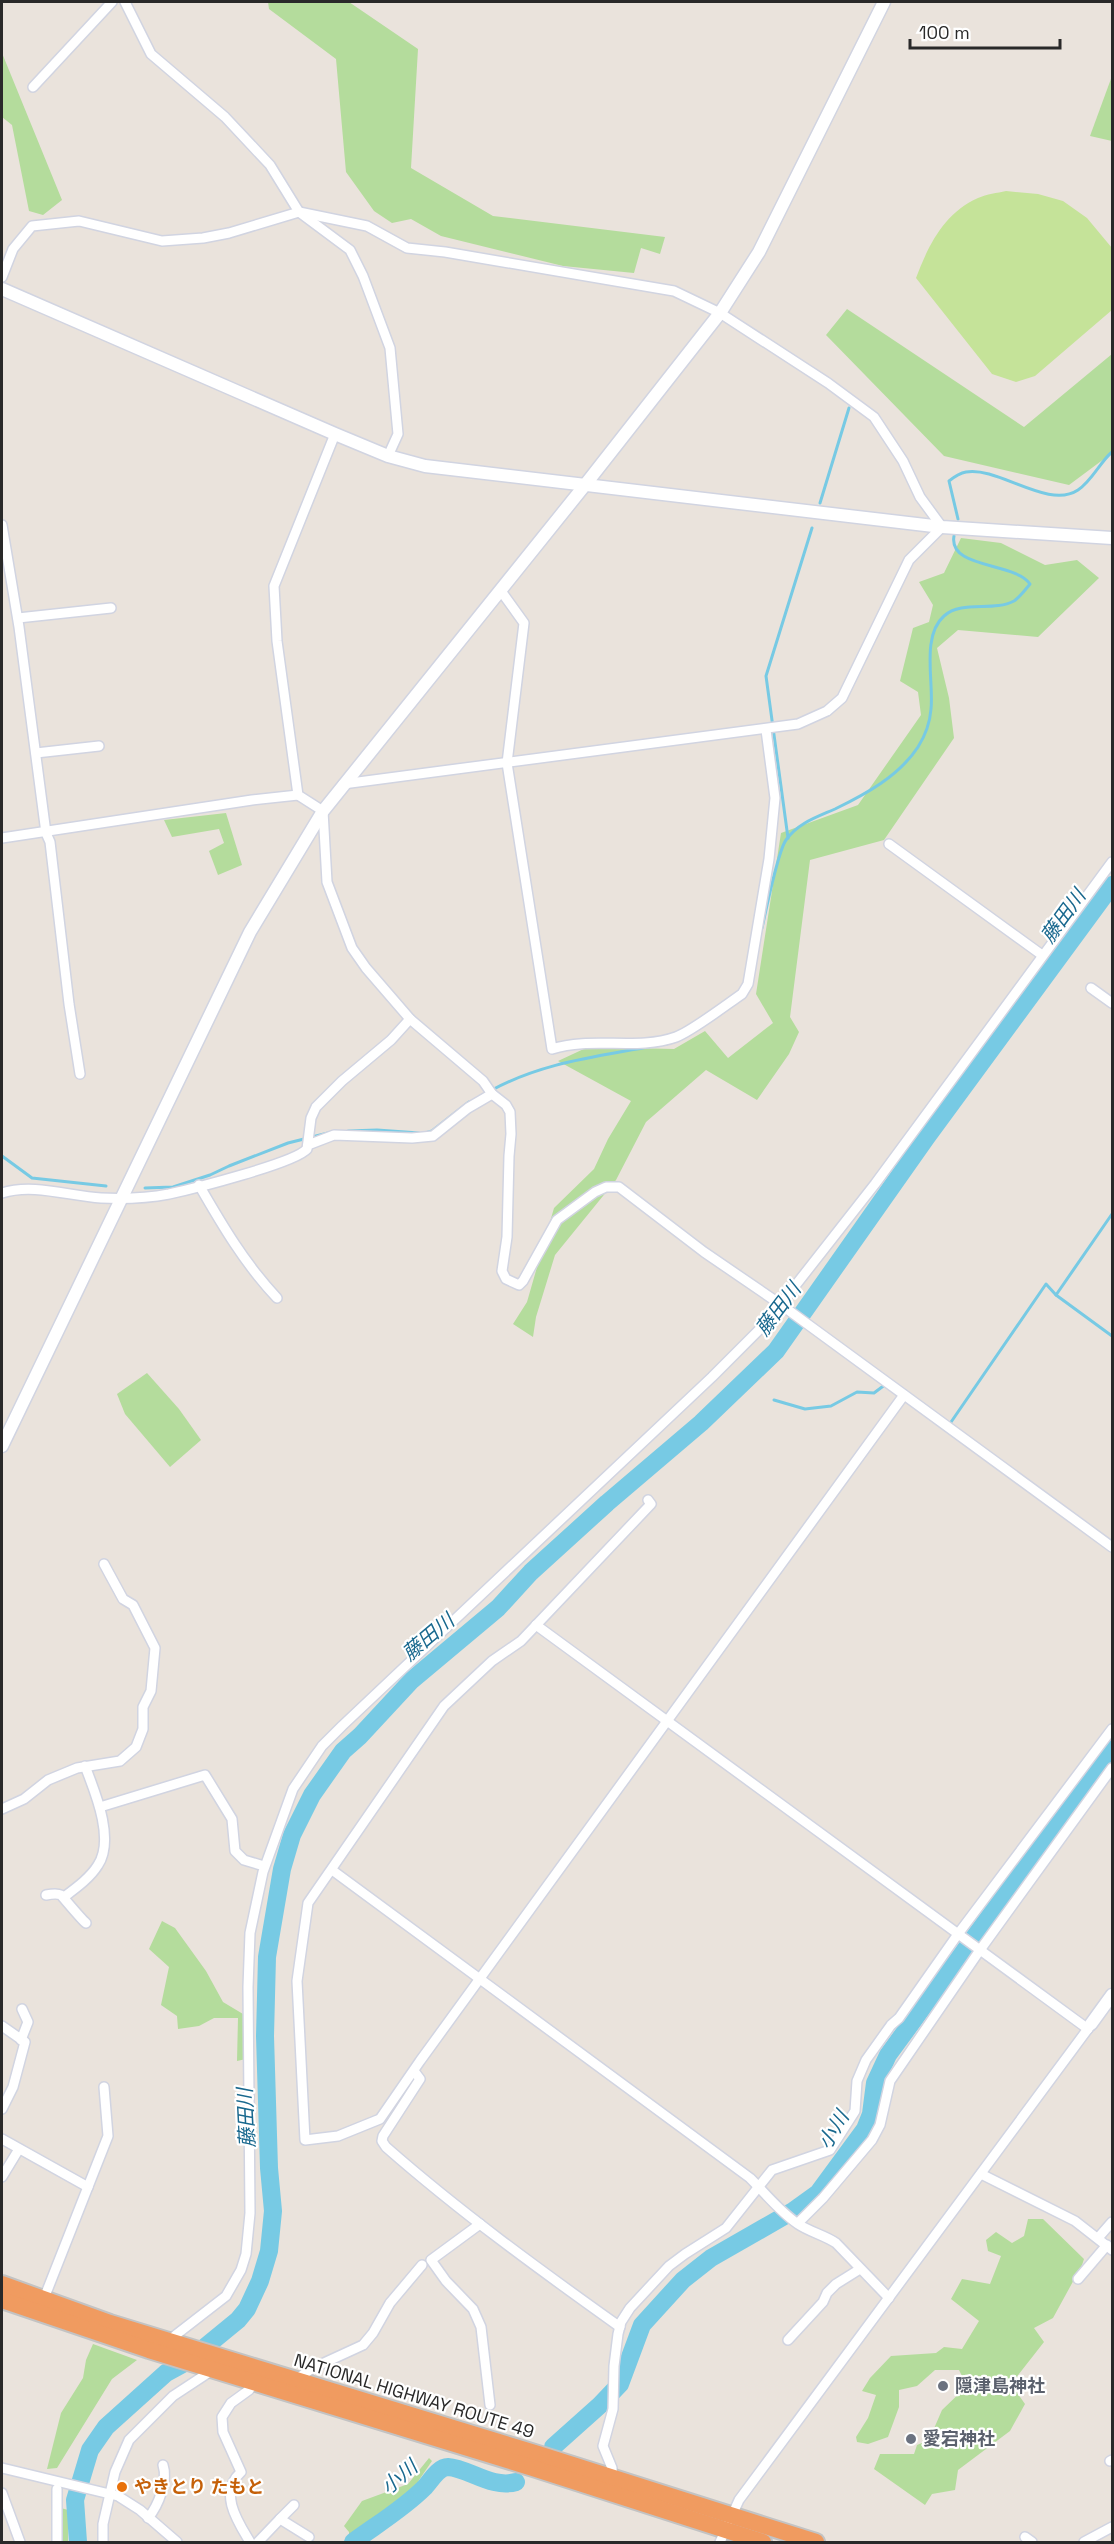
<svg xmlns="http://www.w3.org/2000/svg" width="1114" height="2544" viewBox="0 0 1114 2544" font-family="'Space Grotesk','Noto Sans JP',sans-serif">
<rect width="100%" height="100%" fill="#eae3dc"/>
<!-- green -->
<g fill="#b4dc9c">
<polygon points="268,2 349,2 418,49 411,168 493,216 665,237 660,254 641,248 634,273 563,266 441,236 411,219 392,223 374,211 346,172 336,59 269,9"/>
<polygon points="2,53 62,200 43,215 29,211 12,125 2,117"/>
<polygon points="1112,76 1112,141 1090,136"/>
<polygon points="847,309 1024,427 1112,354 1112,453 1069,485 944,456 826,335"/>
<polygon points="961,538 1001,543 1045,565 1077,560 1099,578 1038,637 958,630 937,648 949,698 954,738 884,840 810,860 790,1017 799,1032 789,1054 757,1100 706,1070 646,1122 616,1180 555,1255 536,1317 533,1337 513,1324 527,1302 554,1208 594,1169 608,1139 631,1101 558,1061 588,1047 674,1049 705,1031 728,1058 773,1023 756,994 781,833 858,805 921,715 918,692 900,681 913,628 929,622 933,605 919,582 944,573"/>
<polygon points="226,813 242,865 218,875 209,851 224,843 219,829 172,837 164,820"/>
<polygon points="147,1373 179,1409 201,1440 170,1467 125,1414 117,1394"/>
<polygon points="162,1921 175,1928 206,1971 223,2002 243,2014 245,2018 246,2059 237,2061 238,2018 214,2018 199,2026 178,2029 177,2016 161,2005 169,1967 149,1949"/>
<polygon points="1028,2219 1043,2219 1084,2259 1082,2265 1053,2318 1034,2328 1044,2342 1011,2384 1025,2404 1010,2431 958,2470 955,2490 932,2494 925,2505 874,2469 880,2454 914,2454 917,2445 929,2440 942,2410 967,2386 959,2370 935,2370 917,2386 899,2390 899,2407 888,2437 868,2444 857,2442 856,2437 868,2418 876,2395 862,2391 870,2378 891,2356 936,2353 944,2347 962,2349 979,2321 951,2299 962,2279 990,2284 1001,2256 988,2251 986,2240 996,2232 1012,2243 1024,2236"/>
<polygon points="93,2344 137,2360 112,2379 57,2468 47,2469 61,2413 83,2378 86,2360"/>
<polygon points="429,2458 432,2461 419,2480 414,2493 349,2539 349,2532 344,2526 362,2501 408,2484"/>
<polygon points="61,2508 68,2510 68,2542 60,2542"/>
</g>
<!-- pitch -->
<path fill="#c5e399" d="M 1006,191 L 1038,194 L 1063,201 L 1087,218 L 1112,248 L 1112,310 L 1035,376 L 1016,382 L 992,374 L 916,278 C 928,246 944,213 978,198 C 987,194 997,193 1006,191 Z"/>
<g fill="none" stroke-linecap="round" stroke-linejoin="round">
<!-- stream -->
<g stroke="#77cae4" stroke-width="3">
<polyline points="820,503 849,408"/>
<path d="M 958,519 L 949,481 C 954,477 960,473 966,472 C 998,466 1048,510 1078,490 C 1092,481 1100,462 1112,452"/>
<polyline points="788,838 766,676 812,528"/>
<path d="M 762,928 C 766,910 778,851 786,840 C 798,823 817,817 835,809 C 866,794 899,776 918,747 C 925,736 930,722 931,709 C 934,683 921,636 944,616 C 962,600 993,612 1014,601 C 1020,597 1025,590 1030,584 C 1015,562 948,569 954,536"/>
<polyline points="666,1044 679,1040"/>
<path d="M 490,1091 C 543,1062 596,1057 653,1046"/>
<polyline points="348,1131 377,1130 419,1133"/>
<polyline points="425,1133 432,1131 469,1102"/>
<polyline points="2,1156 32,1178 106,1186"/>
<polyline points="145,1188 173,1187 210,1175 229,1166 288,1143 332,1132"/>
<polyline points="1056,1295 1112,1214"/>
<polyline points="774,1400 805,1409 831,1406 857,1392 874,1393 886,1384"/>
<polyline points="949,1425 1046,1284 1056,1295 1112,1336"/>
</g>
<!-- river -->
<g stroke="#77cae4" stroke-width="18">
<polyline points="553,2447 600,2405 620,2384 642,2325 683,2280 711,2258 793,2211 818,2193 865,2129 871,2114 875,2083 888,2055 1112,1749"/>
<polyline points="78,2542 75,2500 90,2450 106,2427 166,2373 188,2361 238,2320 247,2309 260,2281 269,2251 273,2211 269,2168 265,2036 267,1957 282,1869 292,1835 312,1795 343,1751 360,1736 412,1680 498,1608 531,1572 607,1503 701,1423 776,1351 926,1138 1112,885"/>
<path d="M 353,2542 C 376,2525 403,2509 424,2488 C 430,2482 438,2467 448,2467 C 468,2468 492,2489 516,2482"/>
</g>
<!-- street casing -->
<g stroke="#d1d4e1" stroke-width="12">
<g id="street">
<polyline points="125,2 151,54 225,117 270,165 299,212 350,250 363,276 390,348 398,434 388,456"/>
<polyline points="33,87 112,2"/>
<polyline points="2,277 13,249 32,226 79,221 162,241 203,238 229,233 299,212 367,226 407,248 445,252 674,291 720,313 828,383 874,417 903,461 920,497 942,527 909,560 842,698 827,711 798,724 343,784"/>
<polyline points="335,434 274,586 277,641 298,795 323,811 327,882 352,948 366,968 410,1019 483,1081 492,1094 506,1105 510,1112 511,1134 509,1156 507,1237 502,1271 506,1279 519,1285 523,1281 557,1220 595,1192 606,1187 619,1187 704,1252 780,1304 1112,1547"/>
<polyline points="2,525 19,627 46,833 50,842 69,1004 80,1074"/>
<path d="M 501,591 L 524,623 L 507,763 L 552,1049 C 592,1036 637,1051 676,1037 C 692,1031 726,1005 742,994 L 748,984 L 769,859 L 775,798 L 766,730"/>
<polyline points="18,618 111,608"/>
<polyline points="36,753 99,746"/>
<polyline points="2,838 252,800 298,795"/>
<polyline points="889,844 1042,955"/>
<polyline points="1091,988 1112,1003"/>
<polyline points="308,1145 334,1135 412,1138 433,1136 468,1108 492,1094"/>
<path d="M 199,1185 C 222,1225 245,1264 277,1298"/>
<path d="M 2,1193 C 33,1183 69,1196 101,1198 C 123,1199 148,1198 169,1194 C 192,1189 295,1163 307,1149 L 311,1118 L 316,1107 L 342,1081 L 391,1040 L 410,1019"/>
<polyline points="648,1500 651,1504 521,1641 492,1661 444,1706 308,1903 297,1981 305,2140 338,2136 380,2119 420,2061 904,1395"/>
<polyline points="536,1625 1088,2029"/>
<polyline points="100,1807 205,1775 232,1819 235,1851 244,1860 264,1866"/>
<polyline points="2,1809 24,1799 48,1780 77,1768 120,1761 136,1747 143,1729 143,1707 151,1691 155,1648 133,1605 123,1599 104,1564"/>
<path d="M 332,1870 L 750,2178 C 766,2194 779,2211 798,2224 C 810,2232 824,2235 836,2243 L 889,2298"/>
<path d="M 46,1895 C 51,1894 57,1893 61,1895 C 63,1897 81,1919 86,1923"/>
<path d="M 64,1897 C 76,1888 90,1878 98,1865 C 115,1839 95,1792 85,1766"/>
<polyline points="2,2026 25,2042 13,2087 2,2109"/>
<polyline points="21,2040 28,2022 22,2009"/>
<path d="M 414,2071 L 420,2079 L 383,2136 L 382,2141 L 386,2147 C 460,2212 540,2270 620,2327"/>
<polyline points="2,2139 88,2187"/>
<polyline points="981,2174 1075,2221 1112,2250"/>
<polyline points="2,2177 19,2149"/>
<polyline points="798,2223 823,2198 872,2140 880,2125 890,2081 980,1950 1112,1768"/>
<polyline points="480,2224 431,2260 446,2281 473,2309 481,2327 490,2405"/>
<polyline points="1098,2238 1112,2222"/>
<polyline points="1078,2279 1107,2245"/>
<polyline points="43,2301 108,2136 104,2087"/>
<polyline points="788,2340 823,2302 827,2293 836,2284 860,2269"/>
<polyline points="168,2341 226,2296 241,2270 246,2254 250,2213 248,1987 250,1933 263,1872 293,1789 322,1746 342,1726 712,1377 766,1323 875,1184 1112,862"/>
<polyline points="295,2380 313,2368 363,2345 373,2333 390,2303 422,2265"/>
<polyline points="1110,2461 1112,2460"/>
<polyline points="2,2468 118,2496 140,2510 177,2542"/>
<polyline points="613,2479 612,2468 603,2446 613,2409 614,2366 618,2334 621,2322 630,2308 669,2266 685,2254 726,2228 772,2170 830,2150 855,2111 857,2081 866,2060 891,2025 899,2018 958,1934 1112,1729"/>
<polyline points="2,2493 20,2542"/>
<path d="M 148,2518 C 159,2505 168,2480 163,2465"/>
<polyline points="280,2519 294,2505"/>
<polyline points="1025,2537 1032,2542"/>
<polyline points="57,2542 57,2489"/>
<polyline points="103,2542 103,2524 115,2472 129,2440 173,2396 214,2369"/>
<path d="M 250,2542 C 238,2522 218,2493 241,2472 L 223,2432 L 222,2417 L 231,2403 L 249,2390 L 255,2382"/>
<polyline points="258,2542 280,2519 309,2537"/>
<polyline points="720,2542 739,2500 1090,2026"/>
<polyline points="1084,2542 1112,2527"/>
</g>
</g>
<!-- secondary casing -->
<g stroke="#d1d4e1" stroke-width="15">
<g id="secondary">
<polyline points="2,289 335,434 388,456 425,466 942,527 1112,538"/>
<polyline points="2,1446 250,932 323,811 585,485 720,313 759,252 884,2"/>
<polyline points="1091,2024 1112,1995"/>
</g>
</g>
<!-- highway casing -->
<g stroke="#c3c3c3" stroke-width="20">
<g id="highway">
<polyline points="2,2284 110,2323 538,2454 816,2542"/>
<polyline points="2,2300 149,2350 533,2468 763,2542"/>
</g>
</g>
<!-- street -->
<use href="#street" stroke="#fff" stroke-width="9"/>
<!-- secondary -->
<use href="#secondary" stroke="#fff" stroke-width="12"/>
<!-- highway -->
<use href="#highway" stroke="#f09b60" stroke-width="16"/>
</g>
<!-- markers -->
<g fill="#6b7280" stroke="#fff" stroke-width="2">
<circle cx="943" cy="2386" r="6"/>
<circle cx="911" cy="2439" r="6"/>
</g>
<circle fill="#e8710a" stroke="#fff" stroke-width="2" cx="122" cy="2487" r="6"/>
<g text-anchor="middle" stroke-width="4.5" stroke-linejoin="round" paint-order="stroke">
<!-- worship labels -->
<g font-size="18" font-weight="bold" fill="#5b616d" stroke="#fff" text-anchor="start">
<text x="955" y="2392">隠津島神社</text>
<text x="923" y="2445">愛宕神社</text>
</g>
<!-- street labels -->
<g font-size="18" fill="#292929" stroke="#fff">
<text transform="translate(414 2396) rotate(17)" y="6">NATIONAL HIGHWAY ROUTE 49</text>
</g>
<!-- food labels -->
<g font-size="18" font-weight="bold" fill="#c56008" stroke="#fff" text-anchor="start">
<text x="134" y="2493">やきとり たもと</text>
</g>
<!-- water labels -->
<g font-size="20" font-style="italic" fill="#18688e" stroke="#fff">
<text transform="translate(1063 916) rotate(-54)" y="7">藤田川</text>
<text transform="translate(778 1309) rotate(-53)" y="7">藤田川</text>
<text transform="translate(428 1637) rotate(-40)" y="7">藤田川</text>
<text transform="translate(246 2118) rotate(-93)" y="7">藤田川</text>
<text transform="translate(833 2130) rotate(-59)" y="7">小川</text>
<text transform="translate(399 2477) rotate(-40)" y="7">小川</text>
</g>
</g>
<!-- border -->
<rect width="1114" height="2544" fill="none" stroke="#292929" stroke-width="6"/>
<!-- scale -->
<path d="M910 39v9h150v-9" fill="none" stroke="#292929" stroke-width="3"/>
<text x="919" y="39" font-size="18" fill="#292929" stroke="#ffffff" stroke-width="4.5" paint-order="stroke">100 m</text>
</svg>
